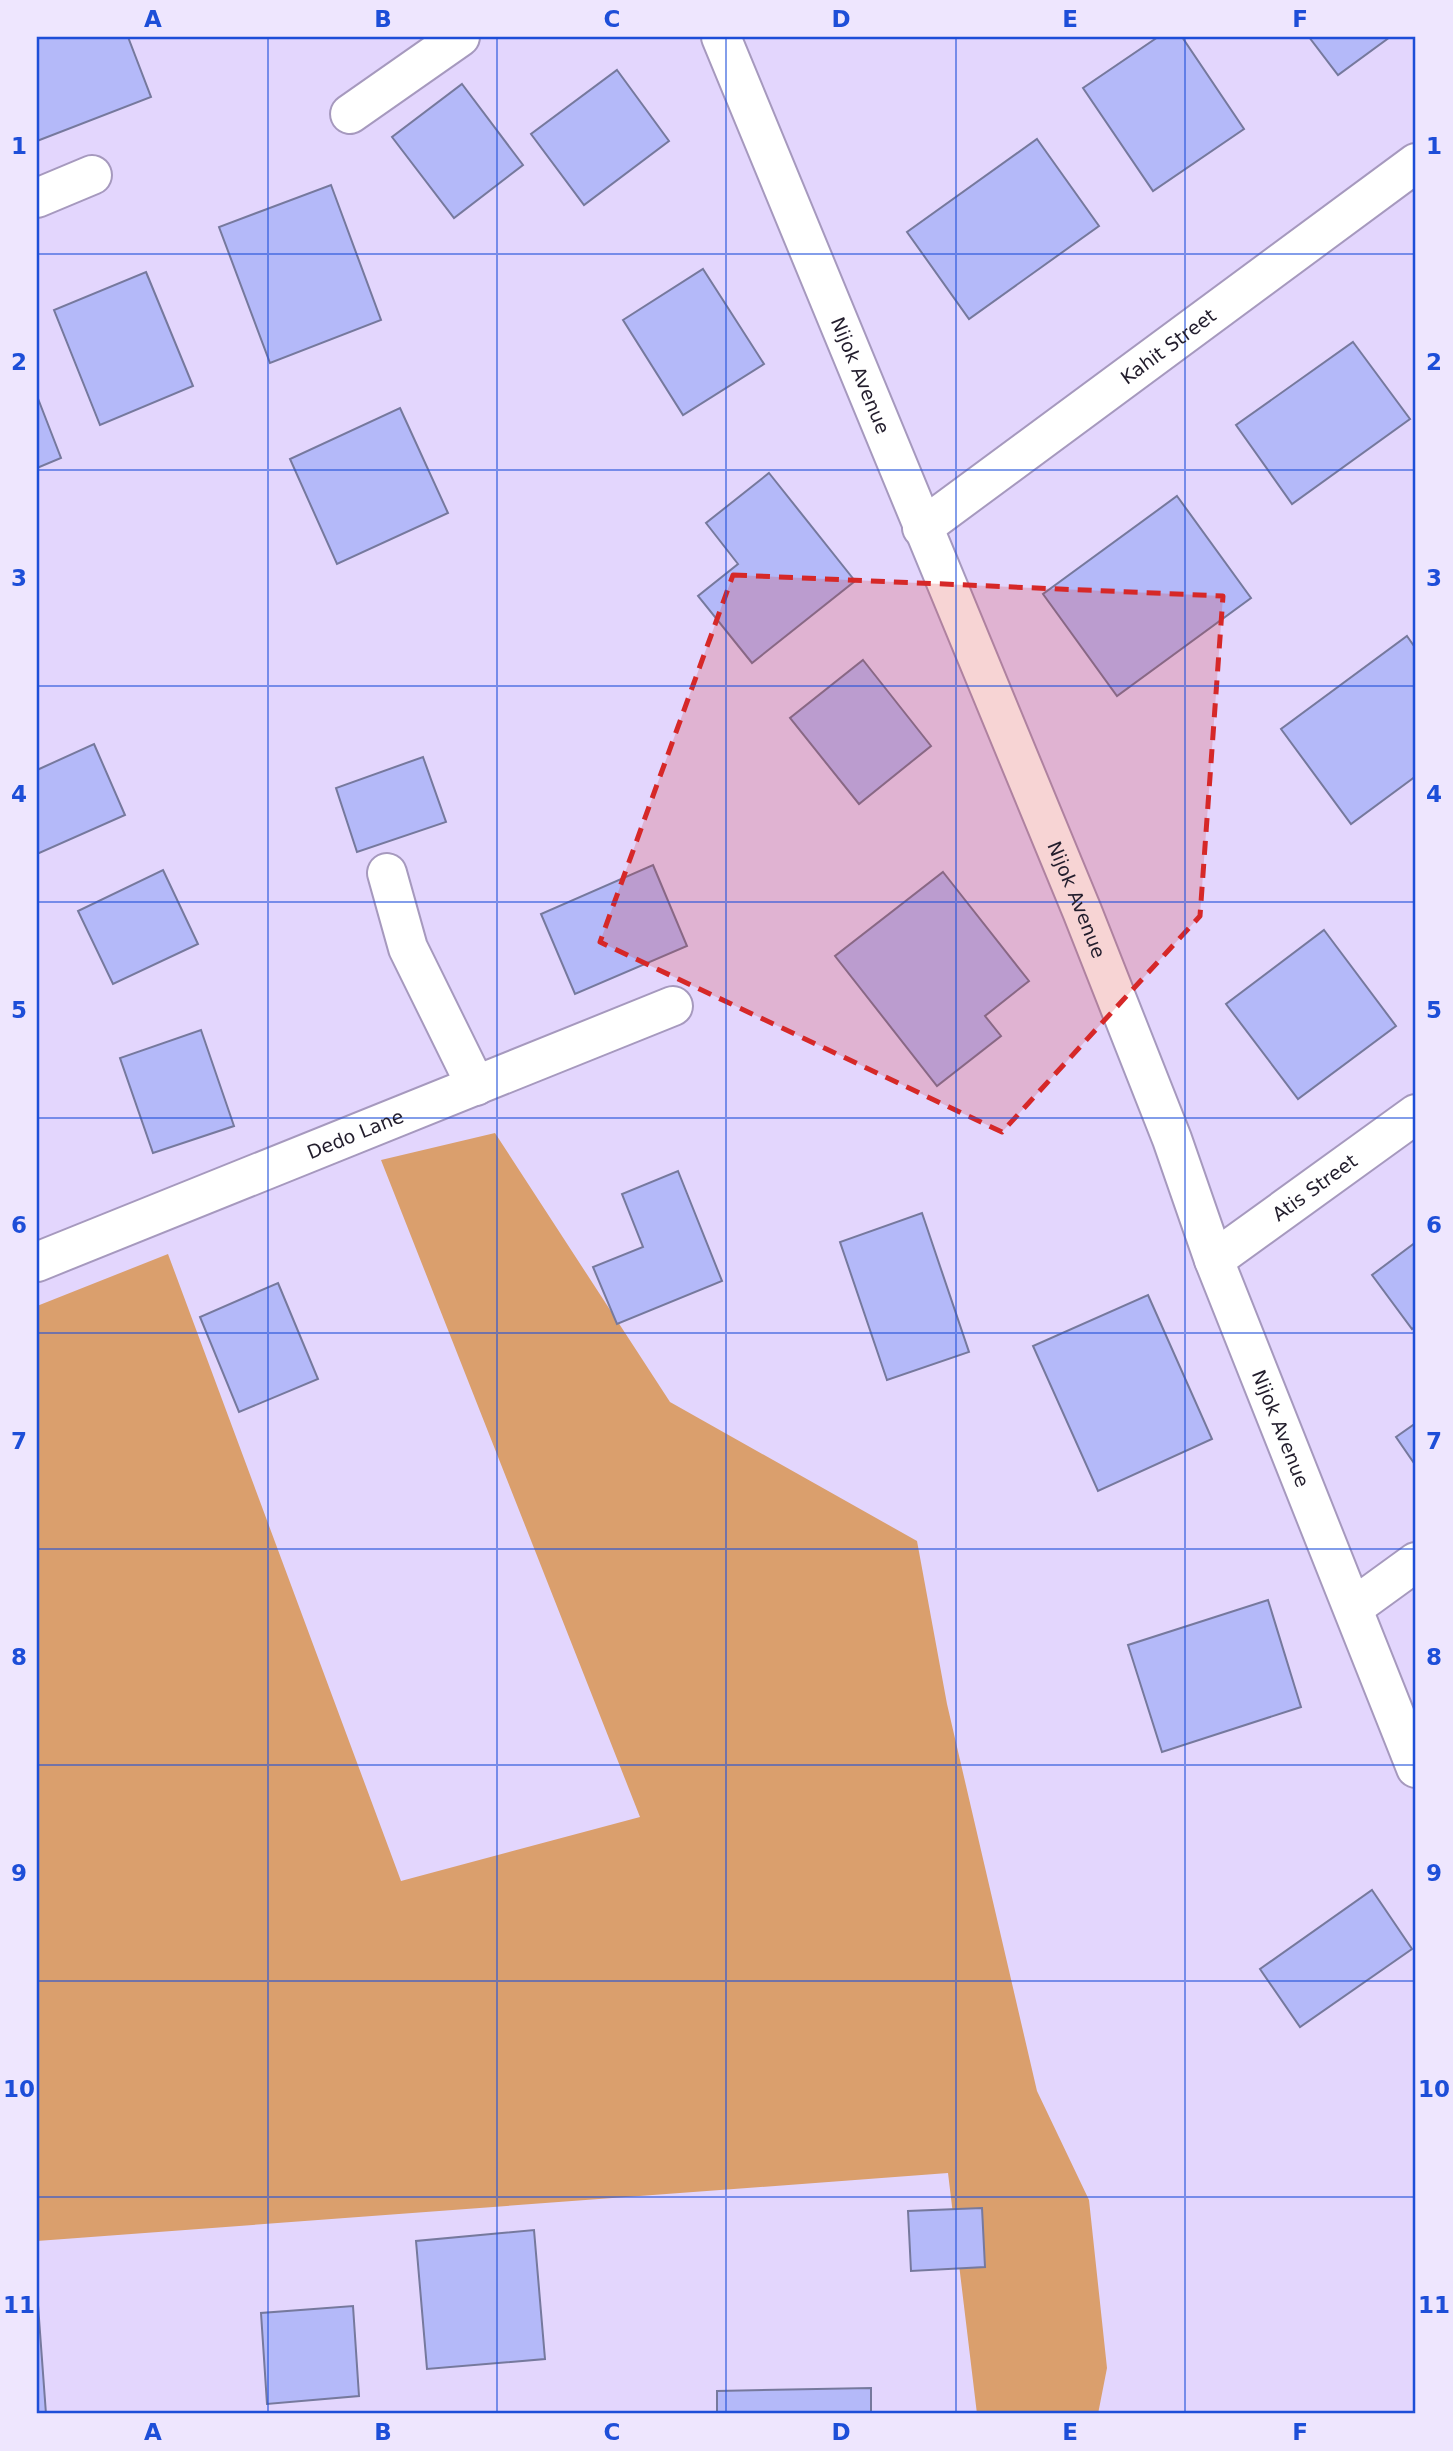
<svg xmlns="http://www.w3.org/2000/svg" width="1453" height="2451" viewBox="0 0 1453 2451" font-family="'DejaVu Sans',sans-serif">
<rect width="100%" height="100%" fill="#e3d6fd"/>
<!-- green -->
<polygon fill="#da9f6d" points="495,1133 670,1402 917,1541 947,1704 1037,2091 1089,2200 1107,2368 1098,2414 977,2414 948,2173 37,2241 37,1306 168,1254 401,1881 640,1817 381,1160"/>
<!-- building -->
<g fill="#b4b9f9" stroke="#76799d" stroke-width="2">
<polygon points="37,37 128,37 151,97 37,141"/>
<polygon points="1158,37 1182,37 1244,129 1153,191 1083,88"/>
<polygon points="1309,37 1390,37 1338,75"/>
<polygon points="617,70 669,141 584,205 531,134"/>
<polygon points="462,84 523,165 454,218 392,137"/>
<polygon points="1037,139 1099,226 969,319 907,232"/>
<polygon points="331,185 381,320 270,363 219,227"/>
<polygon points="703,269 764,364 683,415 623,320"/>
<polygon points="146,272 193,386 100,425 54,310"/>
<polygon points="1353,342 1410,419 1292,504 1236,425"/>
<polygon points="37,396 61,458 37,468"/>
<polygon points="400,408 448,513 337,564 290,459"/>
<polygon points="769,473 855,581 752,663 698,596 738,564 706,523"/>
<polygon points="1177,496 1251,598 1117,696 1043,594"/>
<polygon points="1407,636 1416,649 1416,776 1351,824 1281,729"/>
<polygon points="863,660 931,746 859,804 790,718"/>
<polygon points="94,744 125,815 37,854 37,770"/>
<polygon points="423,757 446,822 357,852 336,788"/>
<polygon points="653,865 687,946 575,994 541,914"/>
<polygon points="163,870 198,944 113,984 78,911"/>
<polygon points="943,872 1029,981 985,1016 1001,1036 937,1086 835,956"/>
<polygon points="1324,930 1396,1026 1298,1099 1226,1004"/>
<polygon points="201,1030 234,1126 153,1153 120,1058"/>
<polygon points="678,1171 722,1281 617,1324 593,1267 643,1247 622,1194"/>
<polygon points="922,1213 969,1352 887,1380 840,1242"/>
<polygon points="1416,1242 1416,1326 1412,1329 1372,1275"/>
<polygon points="278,1283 318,1379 239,1412 200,1317"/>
<polygon points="1148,1295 1212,1439 1098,1491 1033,1346"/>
<polygon points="1416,1423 1416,1466 1396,1437"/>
<polygon points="1268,1600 1301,1707 1162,1752 1128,1645"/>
<polygon points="1372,1890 1412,1949 1300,2027 1260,1969"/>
<polygon points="982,2208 985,2267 911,2271 908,2211"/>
<polygon points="534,2230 545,2359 427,2369 416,2241"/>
<polygon points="37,2305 38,2305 46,2414 37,2414"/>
<polygon points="353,2306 359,2396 267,2404 261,2313"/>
<polygon points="871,2388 871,2414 717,2414 717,2391"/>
</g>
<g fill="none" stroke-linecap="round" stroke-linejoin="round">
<!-- street casing -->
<g stroke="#a699be" stroke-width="42">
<g id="street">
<path id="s1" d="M 721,37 L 1082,911 L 1172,1139 L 1214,1260 L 1416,1768"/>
<polyline points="350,114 460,37"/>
<polyline points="37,198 92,175"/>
<path id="s2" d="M 922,528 L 1416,163"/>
<polyline points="387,873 408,948 476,1086"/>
<path id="s3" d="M 1214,1260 L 1416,1114"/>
<path id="s4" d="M 37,1262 L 673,1006"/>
<polyline points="1354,1607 1416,1562"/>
</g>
</g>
<!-- street -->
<use href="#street" stroke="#fff" stroke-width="38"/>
</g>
<!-- marked area -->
<path fill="#d62828" fill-opacity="0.2" stroke="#d62828" stroke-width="5" stroke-dasharray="14 9" stroke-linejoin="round" d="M 733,575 L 1223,596 L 1200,916 L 1002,1132 L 600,942 Z"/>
<!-- grid -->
<path fill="none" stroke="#1d4ed8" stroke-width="2" stroke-opacity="0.55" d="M 268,37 L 268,2414M 497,37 L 497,2414M 726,37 L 726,2414M 956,37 L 956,2414M 1185,37 L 1185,2414M 37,254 L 1416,254M 37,470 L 1416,470M 37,686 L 1416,686M 37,902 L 1416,902M 37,1118 L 1416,1118M 37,1333 L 1416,1333M 37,1549 L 1416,1549M 37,1765 L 1416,1765M 37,1981 L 1416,1981M 37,2197 L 1416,2197"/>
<g text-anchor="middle" stroke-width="5" stroke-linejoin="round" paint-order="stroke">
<!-- street labels -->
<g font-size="19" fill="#221d2c" stroke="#eee6fe">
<text dy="7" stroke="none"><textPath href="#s2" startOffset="306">Kahit Street</textPath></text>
<text dy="7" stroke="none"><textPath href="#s1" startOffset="366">Nijok Avenue</textPath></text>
<text dy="7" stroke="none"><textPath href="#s1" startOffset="933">Nijok Avenue</textPath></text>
<text dy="7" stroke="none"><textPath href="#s4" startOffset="343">Dedo Lane</textPath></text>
<text dy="7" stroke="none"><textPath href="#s3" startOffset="124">Atis Street</textPath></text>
<text dy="7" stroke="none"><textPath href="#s1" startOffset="1500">Nijok Avenue</textPath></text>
</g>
</g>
<!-- border -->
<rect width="1453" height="2451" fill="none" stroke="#eee6fe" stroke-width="77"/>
<rect x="38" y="38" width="1376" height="2374" fill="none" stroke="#1d4ed8" stroke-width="2.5"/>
<g font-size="23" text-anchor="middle" font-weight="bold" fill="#1d4ed8">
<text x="153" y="27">A</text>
<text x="383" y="27">B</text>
<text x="612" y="27">C</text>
<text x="841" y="27">D</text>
<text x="1070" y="27">E</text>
<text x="1300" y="27">F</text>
<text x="19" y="154">1</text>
<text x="1434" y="154">1</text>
<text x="19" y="370">2</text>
<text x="1434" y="370">2</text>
<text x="19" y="586">3</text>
<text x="1434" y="586">3</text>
<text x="19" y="802">4</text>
<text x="1434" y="802">4</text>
<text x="19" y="1018">5</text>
<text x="1434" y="1018">5</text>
<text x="19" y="1233">6</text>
<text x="1434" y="1233">6</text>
<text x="19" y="1449">7</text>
<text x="1434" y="1449">7</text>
<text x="19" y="1665">8</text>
<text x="1434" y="1665">8</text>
<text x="19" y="1881">9</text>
<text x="1434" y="1881">9</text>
<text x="19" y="2097">10</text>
<text x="1434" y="2097">10</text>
<text x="19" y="2313">11</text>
<text x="1434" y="2313">11</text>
<text x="153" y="2440">A</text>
<text x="383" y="2440">B</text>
<text x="612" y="2440">C</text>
<text x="841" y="2440">D</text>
<text x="1070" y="2440">E</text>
<text x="1300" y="2440">F</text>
</g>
</svg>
